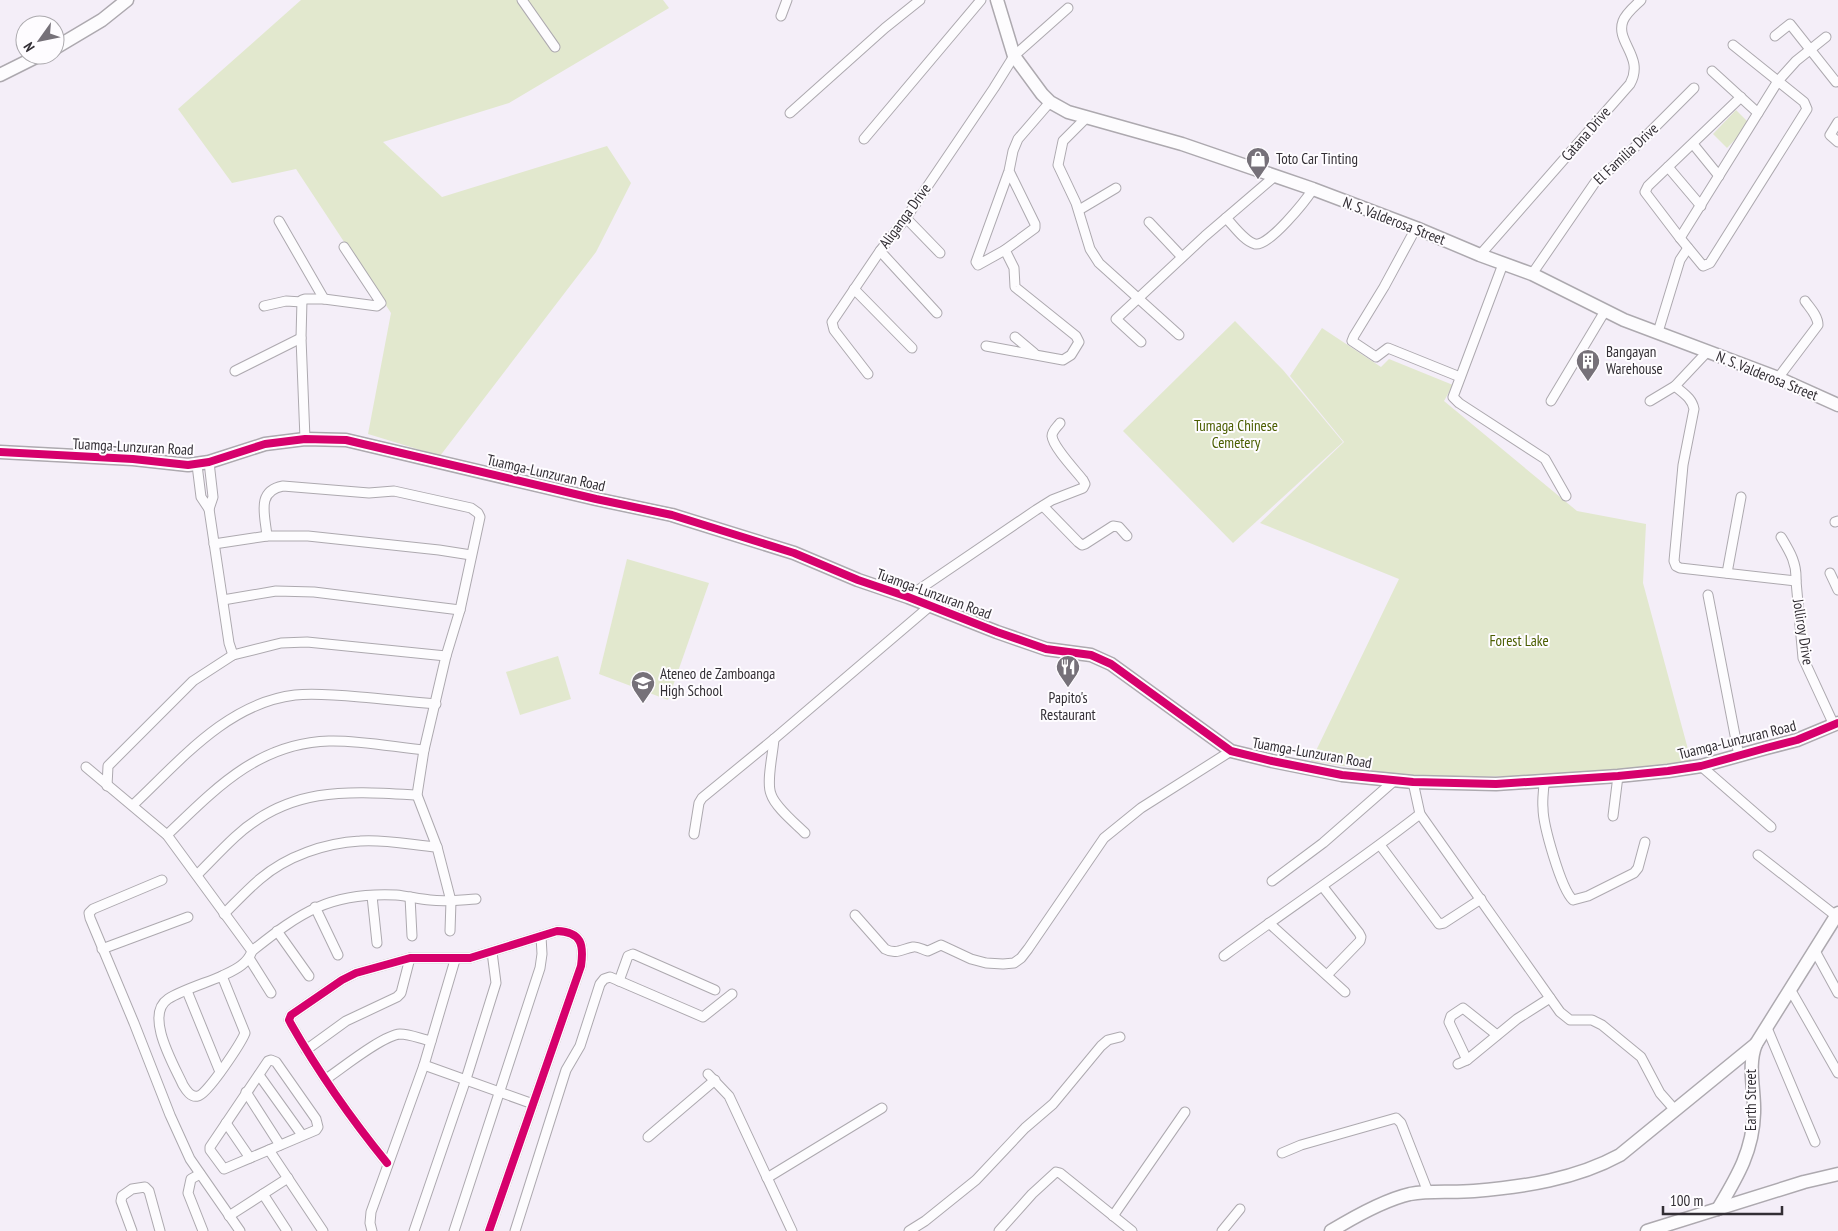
<svg xmlns="http://www.w3.org/2000/svg" width="1838" height="1231" viewBox="0 0 1838 1231" font-family="'PT Sans Narrow',sans-serif">
<rect width="100%" height="100%" fill="#f4eef8"/>
<!-- green -->
<g fill="#e2e8ce">
<polygon points="301,0 663,0 669,8 509,103 383,142 442,197 607,146 631,183 596,252 440,456 368,434 391,313 296,169 232,183 178,109"/>
<polygon points="1736,110 1750,124 1727,148 1713,134"/>
<polygon points="1235,321 1283,370 1343,442 1233,543 1123,431"/>
<polygon points="1322,328 1381,367 1389,359 1453,385 1444,401 1577,511 1646,524 1643,583 1692,764 1609,774 1421,778 1311,761 1399,579 1260,523 1344,442 1290,376"/>
<polygon points="627,559 709,583 668,700 599,674"/>
<polygon points="558,656 571,699 520,715 506,672"/>
</g>
<g fill="none" stroke-linecap="round" stroke-linejoin="round">
<!-- street casing -->
<g stroke="#ada9af" stroke-width="11">
<g id="street">
<polyline points="522,0 555,47"/>
<polyline points="781,16 787,0"/>
<polyline points="1775,36 1790,24 1836,82"/>
<polyline points="1733,45 1804,102 1807,109 1710,263 1703,266 1680,238 1645,192 1648,186 1741,97"/>
<polyline points="1712,71 1758,113"/>
<polyline points="790,113 885,28 920,0"/>
<polyline points="1086,118 1063,141 1058,165 1076,203 1090,249 1099,263 1179,335"/>
<polyline points="1838,122 1830,135 1838,142"/>
<polyline points="864,139 981,0"/>
<polyline points="1693,144 1719,176"/>
<polyline points="1668,167 1701,206"/>
<polyline points="1009,171 1035,224 1035,228 1005,250 978,265 976,262 1009,171 1013,151 1018,139 1050,102"/>
<polyline points="1079,210 1116,188"/>
<polyline points="906,218 940,253"/>
<path d="M 1226,218 C 1234,226 1244,241 1255,244 C 1269,247 1306,200 1313,189"/>
<polyline points="279,221 324,299"/>
<polyline points="1149,222 1182,257"/>
<polyline points="1416,228 1384,287 1354,336 1352,341 1376,357 1388,348 1460,377"/>
<polyline points="1680,238 1778,81 1796,61 1826,37"/>
<polyline points="880,251 937,313"/>
<path d="M 1480,255 L 1630,84 C 1645,57 1615,42 1623,21 C 1626,13 1635,6 1641,0"/>
<polyline points="1503,264 1453,397 1459,403 1545,459 1566,496"/>
<polyline points="1532,274 1596,181 1624,158 1694,88"/>
<polyline points="854,289 912,348"/>
<polyline points="264,306 286,301 302,302"/>
<polyline points="1658,332 1680,260 1688,248"/>
<polyline points="1015,337 1034,353"/>
<polyline points="1141,342 1116,319 1205,236 1275,176"/>
<polyline points="986,346 1063,360 1071,355 1079,342 1076,336 1015,287 1014,268 1005,250"/>
<polyline points="235,371 301,338"/>
<polyline points="868,374 834,330 832,322 834,319 880,251 906,218 994,88 1014,56 1068,8"/>
<path d="M 1778,378 L 1818,325 C 1818,316 1810,308 1805,301"/>
<path d="M 1675,386 C 1683,393 1692,398 1694,409 L 1683,465 L 1674,561 L 1676,566 L 1680,568 L 1796,581"/>
<polyline points="1551,401 1605,311"/>
<polyline points="1650,401 1675,386 1707,352"/>
<polyline points="305,439 301,338 302,300 305,299 324,299 377,306 381,303 344,247"/>
<polyline points="197,465 201,497 209,509 213,497 209,462"/>
<polyline points="1043,506 1078,542 1082,545 1085,544 1113,526 1119,527 1127,536"/>
<polyline points="209,509 229,643 233,655"/>
<polyline points="1835,522 1838,521"/>
<path d="M 267,536 C 265,515 256,491 283,486 L 369,493 L 394,491 L 471,508 L 478,513 L 480,517 L 460,610 L 446,656 L 424,750 L 417,795 L 437,847 L 451,901 L 450,931"/>
<path d="M 1781,537 C 1790,552 1797,563 1796,581 L 1803,658 L 1834,725"/>
<polyline points="214,544 267,536 308,536 439,550 471,555"/>
<polyline points="1727,573 1741,497"/>
<polyline points="1830,573 1838,590"/>
<polyline points="1708,595 1739,756"/>
<path d="M 908,597 L 1036,510 L 1052,500 L 1083,488 L 1085,484 L 1083,480 C 1076,471 1053,447 1052,436 C 1052,431 1057,427 1060,423"/>
<polyline points="223,600 276,591 314,592 460,610"/>
<path d="M 774,739 C 773,754 766,782 771,794 C 775,807 795,823 805,833"/>
<polyline points="1701,766 1771,827"/>
<polyline points="86,767 167,835 252,951"/>
<path d="M 1544,781 C 1544,790 1542,799 1543,808 C 1543,825 1561,889 1573,900 L 1588,896 L 1634,873 L 1638,868 L 1645,842"/>
<polyline points="1413,782 1420,814 1560,1012 1570,1020 1592,1020 1602,1025 1641,1057 1660,1093 1675,1110"/>
<polyline points="107,786 108,766 193,681 233,655 281,643 307,642 446,656"/>
<path d="M 133,805 C 179,762 227,703 295,695 C 316,693 338,695 360,697 C 385,699 410,702 436,704"/>
<polyline points="1613,816 1618,776"/>
<polyline points="694,834 699,803 702,798 774,739 930,606"/>
<path d="M 167,835 C 215,789 258,743 329,741 C 358,740 394,747 424,750"/>
<polyline points="1380,845 1439,924 1444,923 1481,899"/>
<polyline points="1758,855 1836,916"/>
<path d="M 197,875 C 210,862 222,849 235,837 C 290,786 348,791 417,795"/>
<polyline points="162,880 93,909 89,913 90,918 134,1023 170,1115 190,1159 240,1231"/>
<polyline points="1272,881 1323,843 1395,780"/>
<polyline points="1323,887 1359,933 1361,937 1360,941 1327,975"/>
<polyline points="372,896 377,943"/>
<polyline points="410,897 412,936"/>
<polyline points="315,907 338,955"/>
<path d="M 224,914 C 236,902 247,890 260,879 C 287,856 325,843 360,841 C 385,839 412,845 437,847"/>
<path d="M 855,915 L 885,949 C 896,955 902,949 913,947 C 918,946 923,950 928,951 L 941,945 L 971,959 L 986,963 L 1003,964 L 1014,963 L 1021,958 L 1028,949 L 1104,838 L 1141,808 L 1231,751"/>
<polyline points="1269,923 1345,992"/>
<polyline points="277,931 309,976"/>
<polyline points="102,949 188,917"/>
<polyline points="1815,951 1838,993"/>
<path d="M 1224,956 C 1289,908 1356,864 1420,814"/>
<polyline points="249,958 271,993"/>
<path d="M 222,976 L 245,1033 C 241,1043 207,1095 198,1096 C 191,1098 186,1090 183,1085 C 174,1065 144,1015 168,999 C 182,990 206,983 222,976 Z"/>
<path d="M 222,976 C 234,970 247,965 252,951 C 301,912 330,892 396,895 C 407,896 419,899 430,900 C 446,902 460,900 476,899"/>
<polyline points="619,981 628,956 633,954 715,990"/>
<polyline points="1790,989 1838,1073"/>
<polyline points="187,991 220,1072"/>
<polyline points="1767,1028 1815,1142"/>
<polyline points="306,1050 346,1021 397,997 401,993 410,958"/>
<polygon points="271,1060 276,1062 316,1119 318,1127 316,1130 224,1169 210,1150 210,1147 268,1061"/>
<polyline points="1467,1060 1449,1022 1451,1016 1463,1008 1497,1035"/>
<polyline points="1458,1064 1467,1060 1517,1019 1550,998"/>
<polyline points="424,1065 533,1104"/>
<polyline points="708,1074 729,1096 792,1231"/>
<polyline points="259,1075 302,1135"/>
<path d="M 326,1079 C 341,1069 383,1035 400,1034 C 410,1034 421,1039 431,1041"/>
<polyline points="246,1092 280,1145"/>
<polyline points="226,1123 250,1158"/>
<polyline points="648,1137 715,1080"/>
<polyline points="269,1150 323,1231"/>
<polyline points="1282,1153 1301,1145 1396,1118 1401,1123 1428,1192"/>
<path d="M 387,1163 C 352,1120 319,1073 291,1024 L 289,1020 L 291,1015 L 342,980 L 356,973 L 410,958 L 470,958 L 557,931 C 582,932 584,945 581,966 L 489,1231"/>
<polyline points="200,1174 191,1179 188,1193 203,1231"/>
<polyline points="767,1178 882,1108"/>
<polyline points="263,1194 287,1231"/>
<polyline points="229,1216 288,1178"/>
<polyline points="1113,1216 1185,1112"/>
<polyline points="132,1231 121,1201 122,1196 132,1189 145,1187 149,1191 160,1231"/>
<polyline points="372,1231 370,1223 371,1212 424,1065 455,960"/>
<polyline points="414,1231 466,1079 496,983 492,952"/>
<polyline points="454,1231 540,968 542,954 541,936"/>
<polyline points="515,1231 566,1070 580,1046 600,984 604,979 610,977 703,1017 732,994"/>
<polyline points="909,1231 925,1221 976,1180 1025,1128 1053,1104 1101,1046 1108,1040 1120,1037"/>
<polyline points="999,1231 1032,1194 1056,1172 1060,1173 1132,1231"/>
<polyline points="1222,1231 1240,1209"/>
</g>
</g>
<!-- secondary casing -->
<g stroke="#ada9af" stroke-width="15">
<g id="secondary">
<polyline points="997,0 1014,56 1042,94 1050,102 1068,112 1182,144 1313,189 1416,228 1480,255 1532,274 1624,320 1778,378 1838,405"/>
<polyline points="55,48 102,20 127,0"/>
<polyline points="0,75 40,55"/>
<polyline points="0,452 133,459 188,465 209,462 265,444 305,439 346,440 596,499 672,515 794,553 858,580 908,597 997,632 1046,649 1091,655 1111,664 1231,751 1272,761 1342,775 1413,782 1496,784 1618,776 1668,771 1701,766 1766,748 1797,740 1838,723"/>
<path d="M 1718,1209 C 1737,1177 1753,1151 1754,1113 C 1755,1090 1747,1066 1756,1044"/>
<path d="M 1331,1231 C 1354,1217 1384,1200 1410,1194 C 1431,1190 1452,1193 1474,1191 C 1524,1187 1576,1179 1620,1155 L 1756,1044 L 1838,913"/>
<polyline points="1647,1231 1804,1182 1838,1174"/>
</g>
</g>
<!-- street -->
<use href="#street" stroke="#fdfcfe" stroke-width="9"/>
<!-- secondary -->
<use href="#secondary" stroke="#fdfcfe" stroke-width="12"/>
<!-- cycleway casing -->
<g stroke="#fefcff" stroke-width="11">
<g id="cycleway">
<polyline points="0,452 133,459 188,465 209,462 265,444 305,439 346,440 596,499 672,515 794,553 858,580 908,597 997,632 1046,649 1091,655 1111,664 1231,751 1272,761 1342,775 1413,782 1496,784 1618,776 1668,771 1701,766 1766,748 1797,740 1838,723"/>
<path d="M 387,1163 C 352,1120 319,1073 291,1024 L 289,1020 L 291,1015 L 342,980 L 356,973 L 410,958 L 470,958 L 557,931 C 582,932 584,945 581,966 L 489,1231"/>
</g>
</g>
<!-- cycleway -->
<use href="#cycleway" stroke="#d6006c" stroke-width="8"/>
</g>
<!-- icons -->
<defs>
<g id="shop-pin" transform="scale(1.25)"><path d="M0 17L-7.5 6A9.5 9.5 0 1 1 7.5 6Z" fill="#767179" stroke="#fefcff"/><path d="M-5-2.5h2.3a2.7 3.5 0 0 1 5.4 0H5L5.5 6h-11ZM-1.5-2.5h3a1.5 2.3 0 0 0-3 0Z" fill="#fff"/></g>
<g id="building-pin" transform="scale(1.25)"><path d="M0 17L-7.5 6A9.5 9.5 0 1 1 7.5 6Z" fill="#767179" stroke="#fefcff"/><path d="M-4-6H4V6H1V3H-1V6H-4ZM-2.5-4.3h1.7v1.8h-1.7ZM.8-4.3h1.7v1.8H.8ZM-2.5-1h1.7V.8h-1.7ZM.8-1h1.7V.8H.8Z" fill="#fff"/></g>
<g id="restaurant-pin" transform="scale(1.25)"><path d="M0 17L-7.5 6A9.5 9.5 0 1 1 7.5 6Z" fill="#767179" stroke="#fefcff"/><path d="M-5-6h1v4h1v-4h1v4h1v-4h1v5L-1.5 .5V6h-2V.5L-5-1ZM5-6V6H3V1.5H1.5Q1.5-4 5-6Z" fill="#fff"/></g>
<g id="school-pin" transform="scale(1.25)"><path d="M0 17L-7.5 6A9.5 9.5 0 1 1 7.5 6Z" fill="#767179" stroke="#fefcff"/><path d="M0-5L7-2L0 1L-7-2ZM-4 1L0 2.5L4 1V4Q0 6-4 4Z" fill="#fff"/></g>
</defs>
<g fill-rule="evenodd">
<use href="#shop-pin" x="1258" y="159"/>
<use href="#building-pin" x="1588" y="361"/>
<use href="#restaurant-pin" x="1068" y="667"/>
<use href="#school-pin" x="643" y="683"/>
</g>
<g text-anchor="middle" stroke-width="4" stroke-linejoin="round" paint-order="stroke">
<!-- street labels -->
<g font-size="15" fill="#322e34" stroke="#fefcff">
<text transform="translate(1586 134) rotate(-49)" y="5">Catana Drive</text>
<text transform="translate(1626 154) rotate(-43)" y="5">El Familia Drive</text>
<text transform="translate(905 216) rotate(-54)" y="5">Aliganga Drive</text>
<text transform="translate(1394 221) rotate(21)" y="5">N. S. Valderosa Street</text>
<text transform="translate(1767 376) rotate(22)" y="5">N. S. Valderosa Street</text>
<text transform="translate(133 447) rotate(3)" y="5">Tuamga-Lunzuran Road</text>
<text transform="translate(546 473) rotate(13)" y="5">Tuamga-Lunzuran Road</text>
<text transform="translate(934 594) rotate(20)" y="5">Tuamga-Lunzuran Road</text>
<text transform="translate(1803 632) rotate(81)" y="5">Jolliroy Drive</text>
<text transform="translate(1737 740) rotate(-14)" y="5">Tuamga-Lunzuran Road</text>
<text transform="translate(1312 753) rotate(10)" y="5">Tuamga-Lunzuran Road</text>
<text transform="translate(1751 1100) rotate(-90)" y="5">Earth Street</text>
</g>
<!-- poi labels -->
<g font-size="15" fill="#322e34" stroke="#fefcff" text-anchor="start">
<text x="1276" y="164">Toto Car Tinting</text>
<text x="1606" y="357">Bangayan<tspan x="1606" dy="17">Warehouse</tspan></text>
<text x="660" y="679">Ateneo de Zamboanga<tspan x="660" dy="17">High School</tspan></text>
<text x="1068" y="703" text-anchor="middle">Papito's<tspan x="1068" dy="17">Restaurant</tspan></text>
</g>
<!-- park labels -->
<g font-size="15" fill="#4b5e00" stroke="#fefcff">
<text x="1236" y="431">Tumaga Chinese<tspan x="1236" dy="17">Cemetery</tspan></text>
<text x="1519" y="646">Forest Lake</text>
</g>
</g>
<!-- north arrow -->
<g transform="translate(40 40) rotate(237)"><circle r="24" fill="#fefcff" stroke="#acaaae"/>
<path d="M0-4L9 19L0 12L-9 19Z" fill="#767179"/>
<text y="-8" font-size="14" font-weight="bold" text-anchor="middle" fill="#322e34">N</text>
</g>
<!-- scale -->
<path d="M1663 1206v8h119v-8" fill="none" stroke="#322e34" stroke-width="2.5"/>
<text x="1670" y="1206" font-size="15" fill="#322e34" stroke="#fefcff" stroke-width="4" paint-order="stroke">100 m</text>
</svg>
